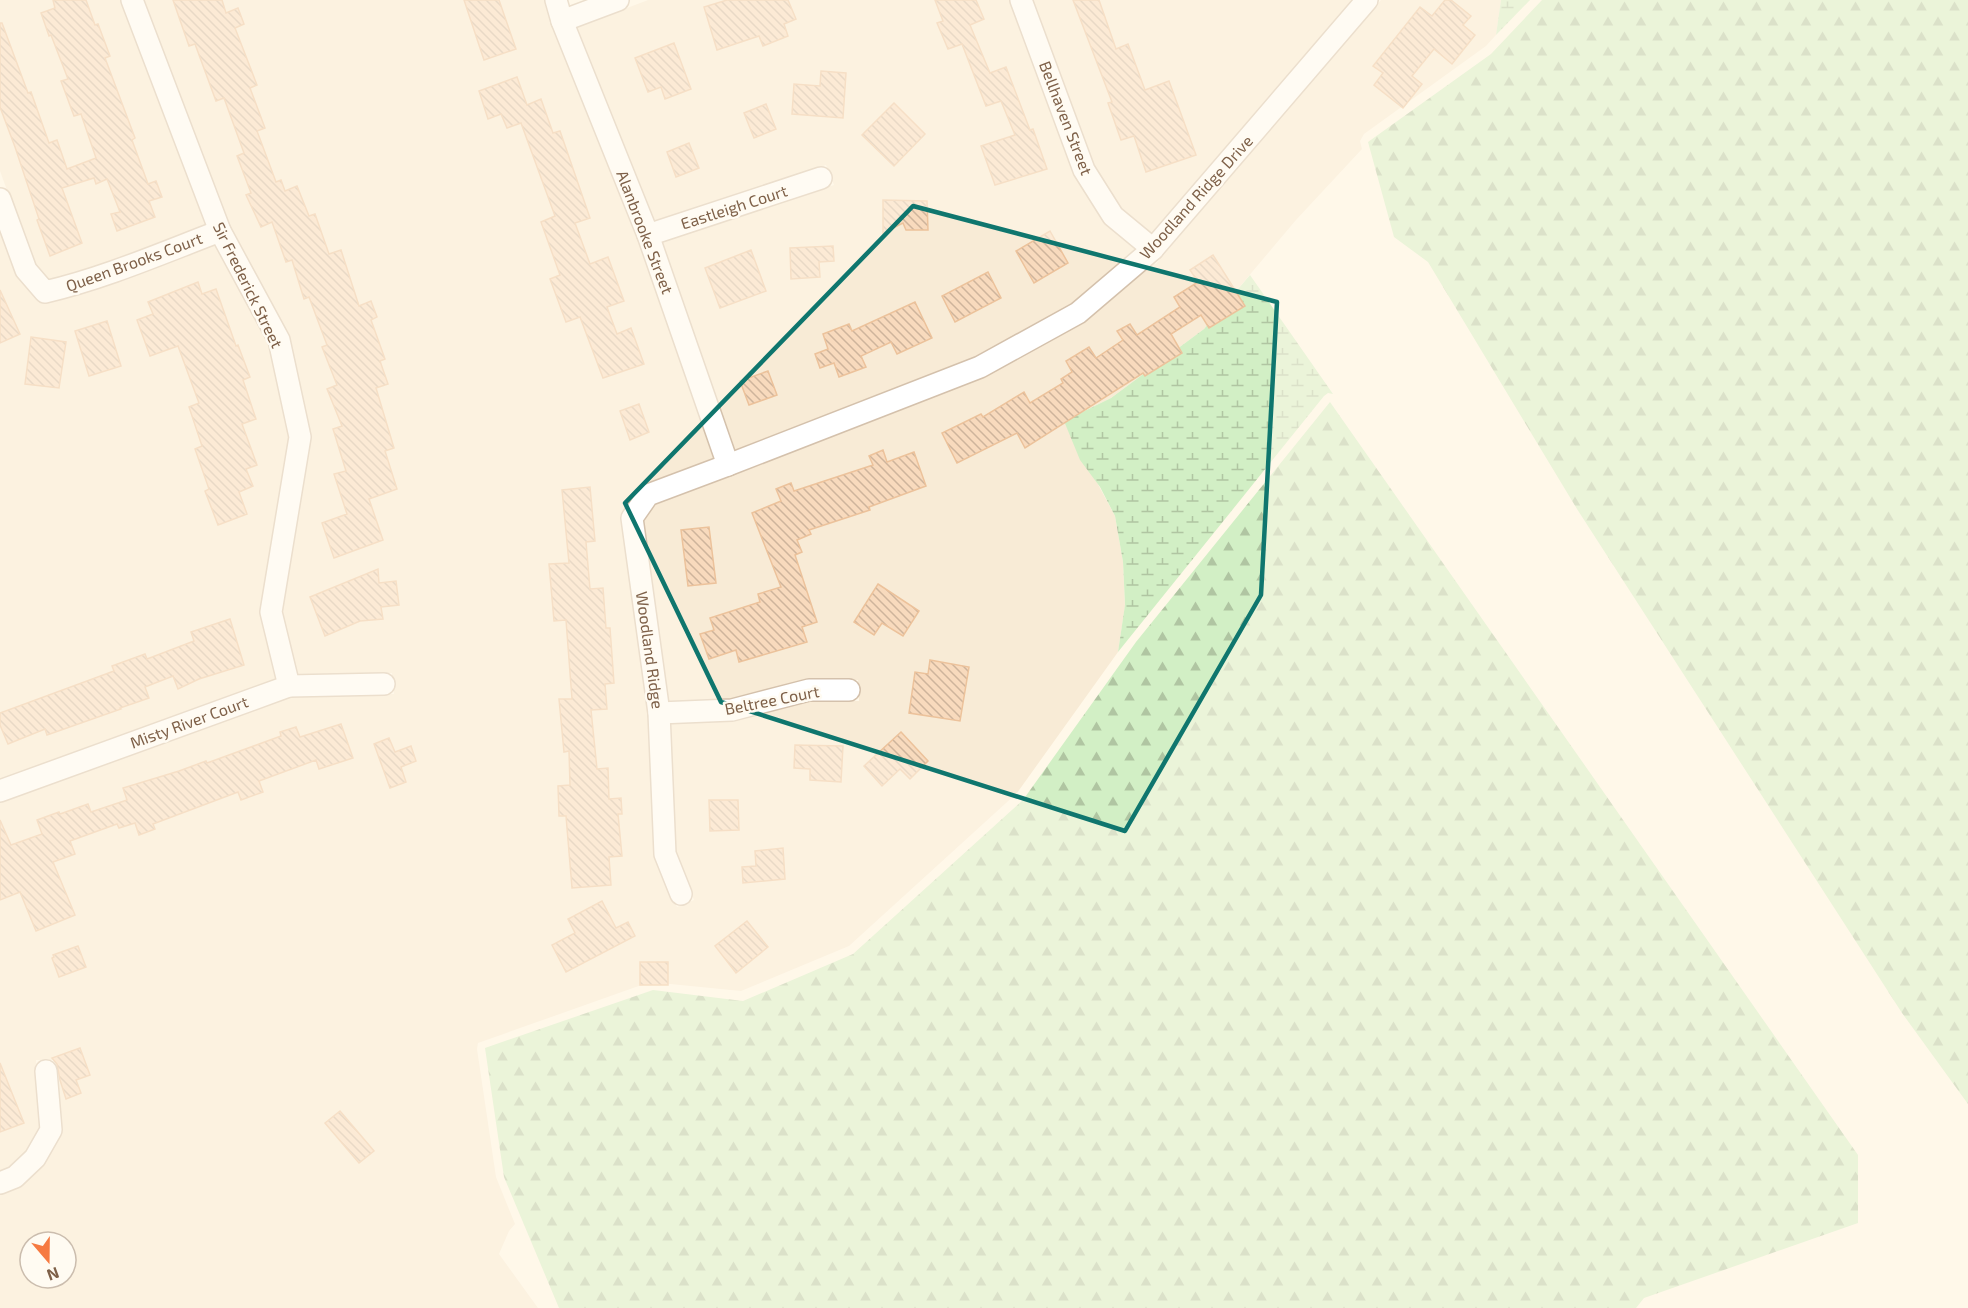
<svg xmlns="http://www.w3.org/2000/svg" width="1968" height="1308" viewBox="0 0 1968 1308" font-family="'Exo 2',sans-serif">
<defs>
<pattern id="forest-firs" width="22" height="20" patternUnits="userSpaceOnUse" patternTransform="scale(1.5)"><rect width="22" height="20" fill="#d2efc5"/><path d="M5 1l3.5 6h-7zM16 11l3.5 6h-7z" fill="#b0c5a2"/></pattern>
<pattern id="wetland-marsh" width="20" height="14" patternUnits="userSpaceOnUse" patternTransform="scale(1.5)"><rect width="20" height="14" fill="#d2efc5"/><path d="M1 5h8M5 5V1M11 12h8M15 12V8" fill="none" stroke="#b0c5a2"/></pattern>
<pattern id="building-back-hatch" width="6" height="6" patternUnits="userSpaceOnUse" patternTransform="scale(1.5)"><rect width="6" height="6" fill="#f8dabd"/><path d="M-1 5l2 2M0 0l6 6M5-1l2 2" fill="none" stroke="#ceb49c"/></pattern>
</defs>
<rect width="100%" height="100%" fill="#fff8e9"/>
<!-- residential -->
<g fill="#f8ebd6" fill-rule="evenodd">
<polygon points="0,0 122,0 207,224 119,258 68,276 47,280 34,265 0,171"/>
<path d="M 142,0 L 546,0 L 639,238 L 716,458 L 644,485 L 624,511 L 622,518 L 649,713 L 656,858 L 677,907 L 694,900 L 674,852 L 669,723 L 735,720 L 811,701 L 859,701 L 858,680 L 808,679 L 730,699 L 667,702 L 642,521 L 654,504 L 741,472 L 985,376 L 1083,322 L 1154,263 L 1156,264 L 1381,0 L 1501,0 L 1496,35 L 1486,46 L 1364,134 L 1360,141 L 1362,149 L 1296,220 L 1204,329 L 1111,398 L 1064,421 L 1115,516 L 1123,562 L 1125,606 L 1118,652 L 1017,793 L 849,946 L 741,991 L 650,982 L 478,1043 L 477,1049 L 496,1177 L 515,1224 L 509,1231 L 499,1254 L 538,1308 L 0,1308 L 0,1194 L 22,1185 L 43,1164 L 61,1130 L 55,1060 L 36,1060 L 41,1127 L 27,1151 L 10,1167 L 0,1171 L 0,802 L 292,696 L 394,694 L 392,673 L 297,675 L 281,613 L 309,440 ZM 30,1242 L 66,1242 L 66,1278 L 30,1278 Z"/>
<polygon points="648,0 1011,0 1075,173 1137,249 1073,304 976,357 734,452 660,242 834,185 826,165 653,222 575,28"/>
<polygon points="1031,0 1353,0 1152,235 1120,209 1092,166"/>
<polygon points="0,227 38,299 47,302 75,296 126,278 216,244 270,344 290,437 278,679 0,779"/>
</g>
<!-- forest -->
<g fill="url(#forest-firs)">
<polygon points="1542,0 1968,0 1968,1104 1902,1013 1577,509 1428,262 1394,237 1368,142 1491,54"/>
<polygon points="1330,402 1858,1155 1858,1223 1644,1298 1636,1308 559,1308 504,1177 485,1048 653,990 743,1001 853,954 1023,800 1136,642"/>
</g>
<!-- wetland -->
<g fill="url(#wetland-marsh)">
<polygon points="1501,0 1530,0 1496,35"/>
<polygon points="1250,275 1333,394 1328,393 1324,396 1118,652 1125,605 1123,562 1115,516 1100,487 1080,460 1064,421 1111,398 1204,329"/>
</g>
<!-- building -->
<g fill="url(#building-back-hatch)" stroke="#ecc29b" stroke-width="1.5">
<polygon points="53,0 86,0 95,25 98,24 110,56 105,58 135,138 132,140 148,184 156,181 162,197 149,201 155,217 117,231 111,214 120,212 107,179 96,184 94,178 62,188 82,243 50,256 37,220 39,219 15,147 0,107 0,23 2,23 28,93 31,92 49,143 57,140 67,169 96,158 81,114 74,116 61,81 68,79 51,35 49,36 41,13 55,8"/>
<polygon points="173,0 222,0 226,13 238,8 244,24 235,28 257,85 250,88 265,128 257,131 276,182 281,180 285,191 297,186 309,216 315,214 329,254 341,250 359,306 371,301 377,317 371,320 385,359 380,361 388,384 376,388 394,448 385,451 397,489 369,499 383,540 334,558 322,523 347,514 334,474 346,471 333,429 342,426 327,389 337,385 322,347 327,345 309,297 304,299 292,260 286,262 272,222 261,227 246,195 251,193 237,156 244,153 224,98 216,101 195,44 189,46"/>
<polygon points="464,0 499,0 516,49 484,60"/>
<polygon points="727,0 788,0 796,19 784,24 788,36 763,46 759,36 717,50 704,7"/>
<polygon points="935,0 976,0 984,19 970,25 990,73 1006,67 1030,130 1033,129 1047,169 995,185 981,146 1015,135 1001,101 986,106 962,44 948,49 937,23 943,21"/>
<polygon points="1073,0 1099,0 1116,49 1128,44 1145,90 1169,81 1196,155 1146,172 1134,136 1121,140 1108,103 1112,102"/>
<polygon points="1445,0 1451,0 1471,16 1463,25 1475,35 1452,64 1434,49 1412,76 1422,84 1403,108 1374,85 1383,73 1373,66 1420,7 1432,16"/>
<polygon points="674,43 691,89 665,99 661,87 648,92 635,58"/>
<polygon points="821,71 846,73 843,118 792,114 794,84 820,86"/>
<polygon points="517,77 527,105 541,99 553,133 560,131 590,218 575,223 590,264 608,257 624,301 607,307 617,334 631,328 644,364 603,378 580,317 566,322 550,279 560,275 541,222 555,216 521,123 507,128 501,114 488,119 479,91"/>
<polygon points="894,103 925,134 894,166 862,135"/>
<polygon points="766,104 776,129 754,138 744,113"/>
<polygon points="689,143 699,168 676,177 667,152"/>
<polygon points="883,200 927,201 928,230 906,230 903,223 883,233"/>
<polygon points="1050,231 1068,263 1034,283 1016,251"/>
<polygon points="833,246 834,261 819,262 820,277 791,279 790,248"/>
<polygon points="751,250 766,291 720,308 705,268"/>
<polygon points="1213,255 1245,306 1209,328 1201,315 1171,334 1182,353 1145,376 1143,373 1025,448 1017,433 957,463 942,433 981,414 983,417 1024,392 1030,403 1063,383 1061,379 1072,372 1066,361 1089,347 1096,358 1123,340 1117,331 1130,324 1137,335 1180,307 1174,297 1198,282 1190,270"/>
<polygon points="988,272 1001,298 955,322 942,296"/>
<polygon points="198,282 202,294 216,289 236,346 238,345 250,377 243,380 256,419 242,424 257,465 246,469 253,486 239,492 247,514 218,525 205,491 209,489 195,449 202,446 189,407 199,403 178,346 150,356 137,320 153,314 148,302"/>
<polygon points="0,290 20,334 0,343"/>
<polygon points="915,302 932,338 897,354 891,342 861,356 866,367 839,377 834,363 820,368 815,354 828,349 823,334 849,324 852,331"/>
<polygon points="107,321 121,366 89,376 75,331"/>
<polygon points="31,337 66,342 59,388 25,384"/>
<polygon points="768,371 777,395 749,405 740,381"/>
<polygon points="639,404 649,432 630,440 620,411"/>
<polygon points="883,450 887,462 914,452 926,486 869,507 870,510 809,530 811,534 797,540 802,552 795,555 817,622 802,627 807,642 739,662 736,650 709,659 700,634 714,630 710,618 760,602 758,594 781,587 752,513 781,501 776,489 791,483 794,491 873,465 869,456"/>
<polygon points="590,487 595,541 586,542 590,589 603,588 606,628 610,628 614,683 605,684 607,709 591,710 597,769 608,768 609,799 621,798 622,814 618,814 622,856 609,857 611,885 572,888 566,816 559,816 558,786 570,785 569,751 564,752 559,699 572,699 566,620 554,621 549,564 569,563 562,490"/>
<polygon points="709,527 716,583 688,586 681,530"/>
<polygon points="378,569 379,583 396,581 399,605 381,607 383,619 360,621 325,636 310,597"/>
<polygon points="878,584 919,611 903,636 882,623 874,635 854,622"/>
<polygon points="230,619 244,665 199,679 178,689 173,676 145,687 149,698 120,708 121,709 47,735 45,729 8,744 0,725 0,713 114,671 112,666 145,654 147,659 194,641 191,632"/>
<polygon points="930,660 969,667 960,721 909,713 915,672 928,674"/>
<polygon points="341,724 353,758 319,769 316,760 259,781 263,792 241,800 238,792 153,824 155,829 139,835 135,823 119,828 117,824 70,841 75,854 53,862 75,915 36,931 20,892 0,900 0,820 11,845 42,834 37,820 59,812 60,814 88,804 91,812 127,800 123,788 179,771 206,761 207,763 281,736 280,732 296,727 300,737"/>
<polygon points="901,732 928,761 910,779 900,769 882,786 864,766"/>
<polygon points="389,738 395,752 411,746 416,761 401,767 406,782 390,788 374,744"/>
<polygon points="795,745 843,746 841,782 810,780 810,769 794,768"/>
<polygon points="709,800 738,800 739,830 710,831"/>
<polygon points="783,848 785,879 743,883 742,867 756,866 755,851"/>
<polygon points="602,901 616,928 628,922 635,936 566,972 552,945 575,933 568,919"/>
<polygon points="747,921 768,947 736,973 715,946"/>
<polygon points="78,946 86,967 59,977 52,958 54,957 53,955"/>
<rect x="640" y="962" width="28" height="23"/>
<polygon points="80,1048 90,1075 76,1080 81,1093 66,1099 60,1080 57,1064 52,1058"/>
<polygon points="0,1063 24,1123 0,1132"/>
<polygon points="340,1111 374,1151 359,1163 325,1123"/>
</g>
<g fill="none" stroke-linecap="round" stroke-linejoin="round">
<!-- minor casing -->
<g stroke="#d4c1ac" stroke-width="24">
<g id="minor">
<polyline points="132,0 220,231 279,340 300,437 271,612 289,686"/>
<polyline points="556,0 562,21 648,235 728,465"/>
<polyline points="1021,0 1084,170 1113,216 1153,249"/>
<polyline points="562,21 618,0"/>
<path d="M 0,199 L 26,270 L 45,292 C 105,278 162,253 220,231"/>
<polyline points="648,235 821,178"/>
<polyline points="659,713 732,710 809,690 849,690"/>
<polyline points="0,791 289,686 384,684"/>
<polyline points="681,894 665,854 659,713 632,518 648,495 728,465 980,367 1078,313 1153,249 1367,0"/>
<polyline points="0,1183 15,1177 35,1158 51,1130 46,1071"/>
</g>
</g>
<!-- minor -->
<use href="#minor" stroke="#fff" stroke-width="21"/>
</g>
<!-- marked area -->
<path d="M0 0H1968V1308H0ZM 913,206 L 1277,302 L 1261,595 L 1125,831 L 721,702 L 625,503 Z" fill="#fff8e9" fill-opacity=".55" fill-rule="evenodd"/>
<path fill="none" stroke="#0f766e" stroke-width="4.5" stroke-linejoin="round" d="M 913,206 L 1277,302 L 1261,595 L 1125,831 L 721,702 L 625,503 Z"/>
<g text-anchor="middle" stroke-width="5" stroke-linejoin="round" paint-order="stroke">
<!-- street labels -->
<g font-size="16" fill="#7e6048" stroke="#fffbf2">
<text transform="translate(1066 118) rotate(69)" y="6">Bellhaven Street</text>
<text transform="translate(1196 197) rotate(-48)" y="6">Woodland Ridge Drive</text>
<text transform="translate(734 207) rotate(-18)" y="6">Eastleigh Court</text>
<text transform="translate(645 232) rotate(69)" y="6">Alanbrooke Street</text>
<text transform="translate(134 262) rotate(-20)" y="6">Queen Brooks Court</text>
<text transform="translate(248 285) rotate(64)" y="6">Sir Frederick Street</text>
<text transform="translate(650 650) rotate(82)" y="6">Woodland Ridge</text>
<text transform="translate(772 700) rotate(-11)" y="6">Beltree Court</text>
<text transform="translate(189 722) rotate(-20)" y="6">Misty River Court</text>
</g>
</g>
<!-- north arrow -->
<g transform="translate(48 1260) rotate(160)"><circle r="28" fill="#fffbf2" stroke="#cbbdae" stroke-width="1.5"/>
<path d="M0-4.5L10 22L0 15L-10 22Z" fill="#f67a41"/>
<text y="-9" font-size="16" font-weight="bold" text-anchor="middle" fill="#7e6048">N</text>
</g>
</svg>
